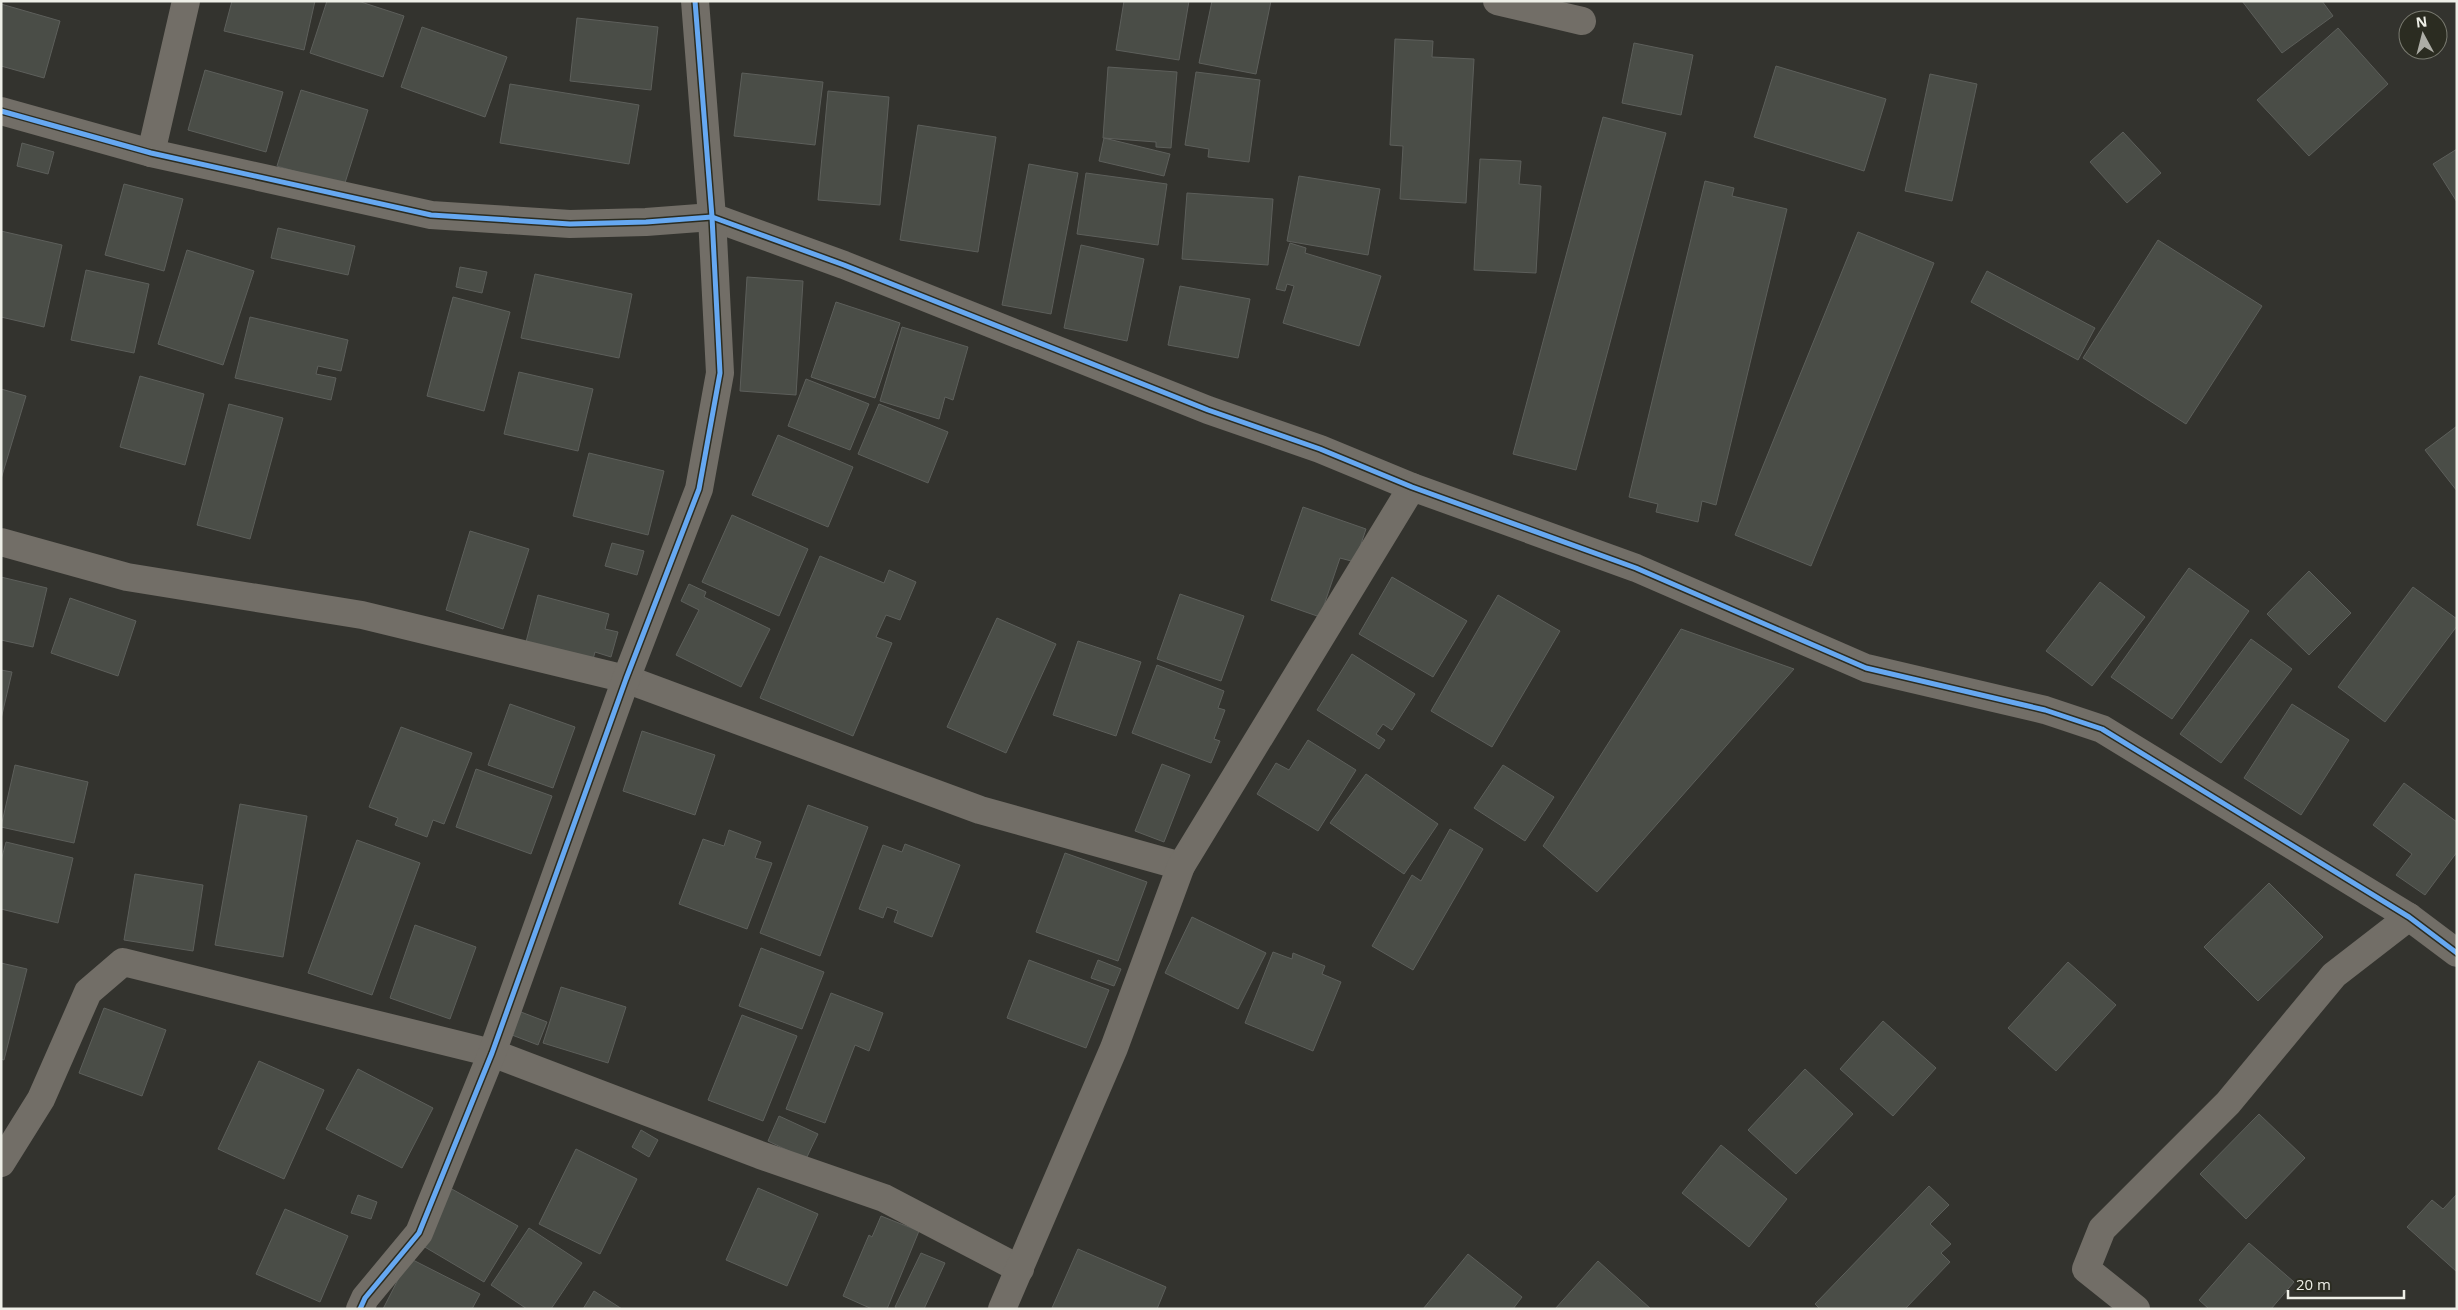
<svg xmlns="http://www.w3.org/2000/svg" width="2458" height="1310" viewBox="0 0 2458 1310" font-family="'Open Sans',sans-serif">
<rect width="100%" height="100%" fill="#33332e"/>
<!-- building -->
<g fill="#4a4d47" stroke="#5d5f5b">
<polygon points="232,1 315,1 304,50 224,31"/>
<polygon points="327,1 358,1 404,16 383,77 310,53"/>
<polygon points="1124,1 1189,1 1179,60 1116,50"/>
<polygon points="1212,1 1271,1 1256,74 1199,63"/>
<polygon points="2242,1 2322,1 2333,16 2282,53"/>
<polygon points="1,4 60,21 44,78 1,66"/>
<polygon points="577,18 658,27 651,90 570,81"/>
<polygon points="422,27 507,57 485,117 401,87"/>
<polygon points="2338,28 2388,84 2309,156 2257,100"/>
<polygon points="1395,39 1433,41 1432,57 1474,59 1466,203 1400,199 1403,146 1390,145"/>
<polygon points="1634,43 1693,55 1681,115 1622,103"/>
<polygon points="1776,66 1886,99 1864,171 1754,137"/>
<polygon points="1108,67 1177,72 1171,148 1156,147 1156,142 1103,138"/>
<polygon points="205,70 283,92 266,152 188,130"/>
<polygon points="1196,72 1260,80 1249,162 1208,157 1209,149 1185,145"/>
<polygon points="742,73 823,82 815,145 734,136"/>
<polygon points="1930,74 1977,84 1952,201 1905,191"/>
<polygon points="510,84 639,105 629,164 500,143"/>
<polygon points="301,90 368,110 344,186 277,166"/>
<polygon points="828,91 889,97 880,205 818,200"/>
<polygon points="1603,117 1666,133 1576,470 1513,454"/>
<polygon points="918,125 996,137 978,252 900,240"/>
<polygon points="2123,132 2161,173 2127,203 2090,162"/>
<polygon points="1104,138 1170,154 1164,176 1099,161"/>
<polygon points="22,143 54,152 48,174 17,166"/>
<polygon points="2457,149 2457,202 2433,164"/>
<polygon points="1480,159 1521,161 1519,184 1541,186 1536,273 1474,270"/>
<polygon points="1029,164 1078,173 1051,314 1002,305"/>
<polygon points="1086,173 1167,184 1158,245 1077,234"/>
<polygon points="1299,176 1380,189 1368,255 1287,241"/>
<polygon points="1705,181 1734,188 1732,196 1787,209 1716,505 1702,501 1698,522 1656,512 1658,504 1629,497"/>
<polygon points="124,184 183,199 164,271 105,255"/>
<polygon points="1187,193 1273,199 1268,265 1182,259"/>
<polygon points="278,228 355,246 348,275 271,258"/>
<polygon points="1,231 62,245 44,327 1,317"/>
<polygon points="1858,232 1934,263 1811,566 1735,535"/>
<polygon points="2158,240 2262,306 2186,424 2083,358"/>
<polygon points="1290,243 1306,248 1305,253 1381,276 1359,346 1283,323 1294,286 1287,284 1285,291 1276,289"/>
<polygon points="1081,245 1144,259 1127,341 1064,328"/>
<polygon points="187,250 254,271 223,365 158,344"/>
<polygon points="460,267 487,272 482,293 456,287"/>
<polygon points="86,270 149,284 134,353 71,340"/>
<polygon points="1987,271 2095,328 2078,360 1971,302"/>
<polygon points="535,274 632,294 619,358 521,338"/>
<polygon points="747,277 803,281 796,395 740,391"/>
<polygon points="1180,286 1250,299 1238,358 1168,345"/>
<polygon points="453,297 510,312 484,411 427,396"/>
<polygon points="836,302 900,323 875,398 811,377"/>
<polygon points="250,317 348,340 341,371 318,366 316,374 336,378 331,400 235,378"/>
<polygon points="902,327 968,347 953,400 945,397 939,419 880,401"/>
<polygon points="519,372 593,389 578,451 504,434"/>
<polygon points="140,376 204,394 185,465 120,447"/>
<polygon points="806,379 869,404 850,450 788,426"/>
<polygon points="1,389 26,396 1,479"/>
<polygon points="229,404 283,418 250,539 197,525"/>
<polygon points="879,404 948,432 928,483 858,454"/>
<polygon points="2457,426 2457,491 2425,450"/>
<polygon points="778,435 853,467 828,527 752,495"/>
<polygon points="589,453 664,471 648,535 573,516"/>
<polygon points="1303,507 1366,529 1355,562 1340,558 1320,617 1271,600"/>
<polygon points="732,515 808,549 779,616 702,582"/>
<polygon points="470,531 529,549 503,629 446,610"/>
<polygon points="612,543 644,551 637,575 605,566"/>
<polygon points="820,556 884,583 889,570 916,582 900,620 886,615 876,637 892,643 853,736 760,698"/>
<polygon points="2189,568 2249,611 2172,719 2111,677"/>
<polygon points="2309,571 2351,613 2309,655 2267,614"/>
<polygon points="1,577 47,588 33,647 1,640"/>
<polygon points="1392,577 1467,621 1433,677 1359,634"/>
<polygon points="2100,582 2145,617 2092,686 2046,651"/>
<polygon points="689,584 706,592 704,597 770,629 741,687 676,655 699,610 681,601"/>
<polygon points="2413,587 2457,619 2457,626 2385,722 2338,687"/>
<polygon points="1180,594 1244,616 1221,681 1157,659"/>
<polygon points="538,595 609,614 605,629 618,632 611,657 595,652 592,663 525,646"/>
<polygon points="1498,595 1560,631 1492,747 1431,711"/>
<polygon points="70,598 136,621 118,676 51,653"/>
<polygon points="997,618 1056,644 1006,753 947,727"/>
<polygon points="1681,629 1794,669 1597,892 1543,846"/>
<polygon points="2251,639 2292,669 2221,763 2180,734"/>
<polygon points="1078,641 1141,662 1116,736 1053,715"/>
<polygon points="1352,654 1415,694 1392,730 1383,724 1376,734 1385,740 1379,749 1317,710"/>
<polygon points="1157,665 1224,691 1218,708 1225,710 1214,739 1220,741 1211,763 1132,733"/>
<polygon points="1,670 12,672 1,719"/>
<polygon points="510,704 575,727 553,788 488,765"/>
<polygon points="2292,704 2349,740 2301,815 2244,778"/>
<polygon points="401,727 472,753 444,824 433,820 427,837 395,825 398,818 369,807"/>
<polygon points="642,731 715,755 695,815 623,791"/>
<polygon points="1308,740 1356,770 1318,831 1257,794 1276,763 1289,770"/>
<polygon points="1162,764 1190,775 1164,842 1135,831"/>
<polygon points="15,765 88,782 74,843 1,827"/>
<polygon points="1503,765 1554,797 1525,841 1474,808"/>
<polygon points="476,769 552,796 531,854 456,827"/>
<polygon points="1366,774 1438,824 1404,874 1330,823"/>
<polygon points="2404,783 2457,822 2457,852 2425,895 2396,875 2412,854 2373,825"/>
<polygon points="240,804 307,816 283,957 215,945"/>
<polygon points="808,805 868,827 820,956 760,933"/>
<polygon points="1450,829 1483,849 1413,970 1372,946 1412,875 1421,881"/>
<polygon points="729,830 761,842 755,858 772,863 747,929 679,904 703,839 724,846"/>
<polygon points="357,840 420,863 372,995 308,973"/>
<polygon points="6,842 73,858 58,923 1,909 1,861"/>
<polygon points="905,844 960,865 932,937 894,922 898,911 887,907 883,918 859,909 883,845 902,852"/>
<polygon points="1065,853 1147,882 1118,961 1036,932"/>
<polygon points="135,874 203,885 193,951 124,940"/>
<polygon points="2269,883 2323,937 2258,1001 2204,947"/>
<polygon points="1192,917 1266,953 1238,1009 1165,973"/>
<polygon points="415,925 476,947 450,1019 390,998"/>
<polygon points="761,948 824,972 802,1029 739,1006"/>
<polygon points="1273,952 1292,959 1293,953 1325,966 1322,974 1341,982 1313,1051 1245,1023"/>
<polygon points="1029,960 1109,990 1086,1048 1007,1018"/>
<polygon points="1098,960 1121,969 1114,986 1091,978"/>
<polygon points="2068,962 2116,1005 2056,1071 2008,1028"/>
<polygon points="1,963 27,969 4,1060 1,1059"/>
<polygon points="561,987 626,1007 608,1063 543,1043"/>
<polygon points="831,993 883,1013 869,1051 855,1045 825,1123 786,1109"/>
<polygon points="104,1008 166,1030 142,1096 79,1073"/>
<polygon points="521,1012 547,1022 538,1045 512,1035"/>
<polygon points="742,1015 797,1036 763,1121 708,1100"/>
<polygon points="1883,1021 1936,1068 1893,1116 1840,1069"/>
<polygon points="259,1061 324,1090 284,1179 218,1149"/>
<polygon points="358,1069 433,1108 402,1168 326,1129"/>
<polygon points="1805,1069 1853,1114 1796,1174 1748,1130"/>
<polygon points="2259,1114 2305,1158 2246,1219 2200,1174"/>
<polygon points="779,1116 818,1134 806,1159 768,1141"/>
<polygon points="641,1130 658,1140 649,1157 632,1147"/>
<polygon points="1721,1145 1787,1199 1749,1247 1682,1193"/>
<polygon points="576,1149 637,1179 600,1254 539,1224"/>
<polygon points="1929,1186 1949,1205 1930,1224 1951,1244 1941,1253 1950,1262 1905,1309 1820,1309 1815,1304"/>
<polygon points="450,1188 518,1226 484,1282 418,1243"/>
<polygon points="758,1188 818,1214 787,1286 726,1260"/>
<polygon points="2457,1194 2457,1272 2407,1227 2432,1200 2443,1209"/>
<polygon points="358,1195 377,1202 371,1219 351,1213"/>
<polygon points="285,1209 348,1236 320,1302 256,1274"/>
<polygon points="881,1216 919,1231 887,1309 872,1309 843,1296 869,1235 872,1237"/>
<polygon points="529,1228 582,1263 551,1309 527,1309 491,1285"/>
<polygon points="2249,1243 2294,1282 2271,1309 2209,1309 2199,1300"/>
<polygon points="1078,1249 1166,1287 1157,1309 1052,1308"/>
<polygon points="921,1253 945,1263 924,1309 898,1309 895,1307"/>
<polygon points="1468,1254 1522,1297 1513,1309 1423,1309"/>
<polygon points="409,1258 480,1294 472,1309 383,1309"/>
<polygon points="1598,1261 1651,1309 1555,1309"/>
<polygon points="594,1291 622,1309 583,1309"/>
</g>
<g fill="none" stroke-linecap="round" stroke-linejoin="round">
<!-- minor -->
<g stroke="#726e67" stroke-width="28">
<polyline points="1497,1 1582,21"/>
<polyline points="1,111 151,153 431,215 570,224 646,222 712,217 844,265 1208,410 1320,449 1412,487 1636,568 1866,668 2045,710 2102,729 2409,917 2457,953"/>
<polyline points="151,153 186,1"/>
<polyline points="1,542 127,577 362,615 626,679 980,810 1181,866"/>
<polyline points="1,1163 41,1099 88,992 123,962 492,1053 760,1155 884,1198 1020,1269"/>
<polyline points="360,1309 365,1298 419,1233 492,1053 626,679 699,489 720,373 712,217 695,1"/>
<polyline points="1002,1309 1114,1048 1181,866 1412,487"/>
<polyline points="2136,1309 2086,1269 2102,1229 2228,1103 2334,975 2409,917"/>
</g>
<!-- cycleway casing -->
<g stroke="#2b2c21" stroke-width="8">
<g id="cycleway">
<polyline points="1,111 151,153 431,215 570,224 646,222 712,217 844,265 1208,410 1320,449 1412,487 1636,568 1866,668 2045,710 2102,729 2409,917 2457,953"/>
<polyline points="360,1309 365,1298 419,1233 492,1053 626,679 699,489 720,373 712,217 695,1"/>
</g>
</g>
<!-- cycleway -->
<use href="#cycleway" stroke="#66a8f1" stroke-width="5"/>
</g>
<!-- border -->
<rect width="2458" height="1310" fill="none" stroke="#eeefe7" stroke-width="5"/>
<!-- north arrow -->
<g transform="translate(2423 35) rotate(353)"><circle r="24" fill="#2b2c21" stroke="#797a70"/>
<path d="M0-4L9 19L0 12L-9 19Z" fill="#adada6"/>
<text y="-8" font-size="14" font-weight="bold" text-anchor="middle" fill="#eeefe7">N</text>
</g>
<!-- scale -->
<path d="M2288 1290v8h116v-8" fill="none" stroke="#eeefe7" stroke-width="2.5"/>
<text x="2296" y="1290" font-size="15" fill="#eeefe7" stroke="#2b2c21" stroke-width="4" paint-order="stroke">20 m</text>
</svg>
